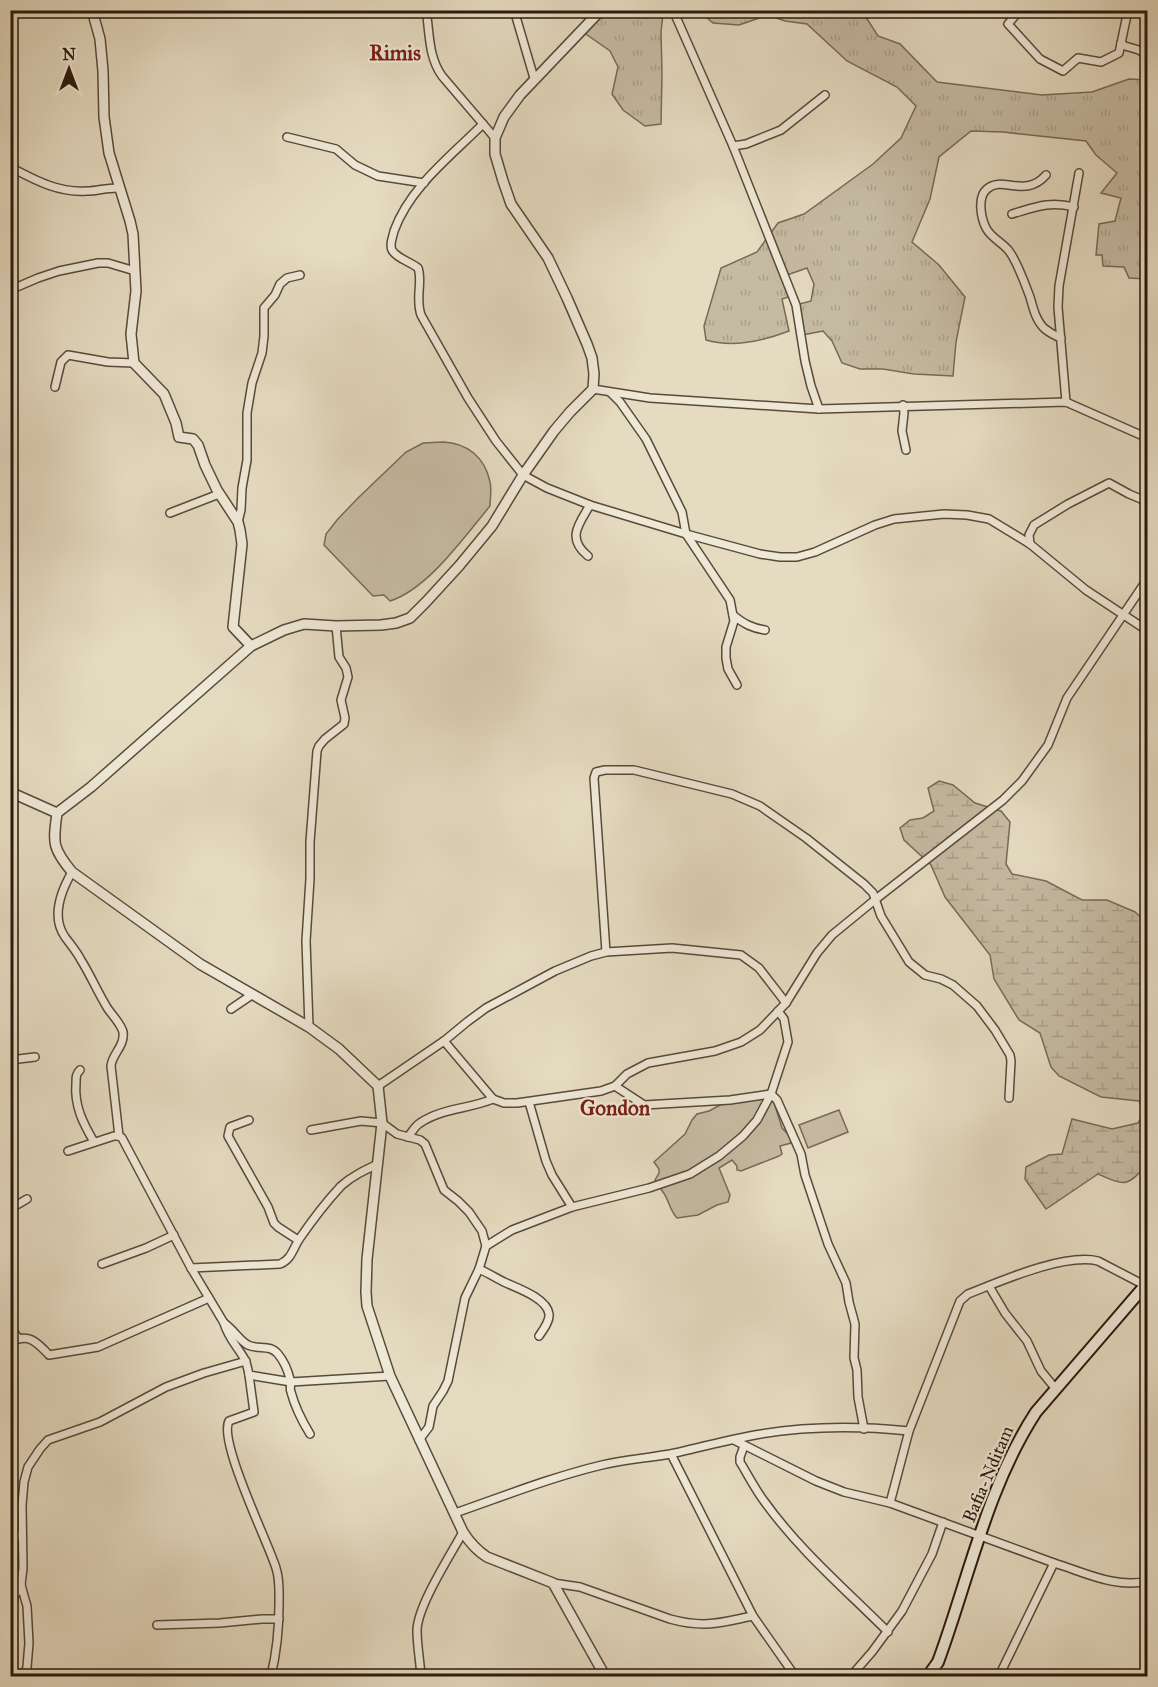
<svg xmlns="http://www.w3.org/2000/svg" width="1158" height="1687" viewBox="0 0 1158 1687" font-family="'IM FELL Great Primer',serif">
<defs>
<pattern id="grass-tufts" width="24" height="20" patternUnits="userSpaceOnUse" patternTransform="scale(1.5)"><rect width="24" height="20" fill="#c5baa2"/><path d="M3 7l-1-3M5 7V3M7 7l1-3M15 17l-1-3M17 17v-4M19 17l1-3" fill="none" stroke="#a99f8a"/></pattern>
<pattern id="wetland-marsh" width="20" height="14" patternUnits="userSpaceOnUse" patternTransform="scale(1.5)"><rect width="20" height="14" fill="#c5baa2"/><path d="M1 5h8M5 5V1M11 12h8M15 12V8" fill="none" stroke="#a99f8a"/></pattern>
</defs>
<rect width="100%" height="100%" fill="#e5dbc1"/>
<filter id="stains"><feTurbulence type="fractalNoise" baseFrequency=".00333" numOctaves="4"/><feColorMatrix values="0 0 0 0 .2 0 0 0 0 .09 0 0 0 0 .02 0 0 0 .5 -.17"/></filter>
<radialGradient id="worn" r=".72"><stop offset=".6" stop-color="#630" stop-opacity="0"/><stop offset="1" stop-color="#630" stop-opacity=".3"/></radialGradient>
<!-- grass -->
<g fill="url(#grass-tufts)" stroke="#786957" stroke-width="1.5">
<polygon points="606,11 671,11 663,14 661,32 662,73 661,124 645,126 623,110 612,94 618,67 610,51 583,32"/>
<path d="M 699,11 L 862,11 L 878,36 L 900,44 L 937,82 L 1042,95 L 1092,92 L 1129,79 L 1147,80 L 1147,279 L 1129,278 L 1124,267 L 1103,266 L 1102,255 L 1096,255 L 1099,224 L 1115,221 L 1121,198 L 1101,193 L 1117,173 L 1096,155 L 1086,141 L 1003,132 L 971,131 L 939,157 L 930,199 L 912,242 L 939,265 L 965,297 L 956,342 L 953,376 L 914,374 L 883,369 L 860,369 L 842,363 L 832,341 L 823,331 L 802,335 L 796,305 L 811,301 L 814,284 L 807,268 L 787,275 L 791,296 L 782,299 L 789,331 C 763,341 733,348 706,340 L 704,326 L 721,268 L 757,252 L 778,223 L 804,214 L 873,164 L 901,138 L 916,106 L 897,87 L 847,61 L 807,24 L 785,21 L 768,15 L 739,25 L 713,23 Z"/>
</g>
<!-- wetland -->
<path fill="url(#wetland-marsh)" stroke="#786957" stroke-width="1.5" d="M 939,781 L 953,785 L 975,803 L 1001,811 L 1010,822 L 1006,864 L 1012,874 L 1046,881 L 1082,900 L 1107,900 L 1135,912 L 1147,923 L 1147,1165 C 1126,1187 1126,1186 1098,1174 L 1046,1209 L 1025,1179 L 1026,1167 L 1049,1155 L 1062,1154 L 1072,1119 L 1112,1129 L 1138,1123 L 1144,1112 L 1139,1101 L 1101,1097 L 1059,1076 L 1051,1067 L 1040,1033 L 1019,1020 L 994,979 L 990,955 L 945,897 L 931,865 L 904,840 L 900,828 L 910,820 L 923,818 L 934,811 L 928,788 Z"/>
<!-- park -->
<g fill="#c5baa2" stroke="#786957" stroke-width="1.5">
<path d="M 443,442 C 467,443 485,457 490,482 C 492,489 490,498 490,506 C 465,536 428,589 390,601 L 384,595 L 373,596 L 324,545 L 326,534 L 337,520 L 358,498 L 406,452 L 423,443 Z"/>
<path d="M 766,1093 L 774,1102 L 782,1128 L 793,1139 L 791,1143 L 780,1146 L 782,1154 L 779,1156 L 741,1171 L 737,1170 L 737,1166 L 732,1160 L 719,1168 L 730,1195 L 728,1202 L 717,1205 L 698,1215 L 677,1218 C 670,1211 669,1200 663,1192 C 660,1187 657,1186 655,1180 L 659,1173 L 659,1169 L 654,1162 L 685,1134 L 692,1120 L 697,1114 L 709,1111 L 720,1105 Z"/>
<polygon points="839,1110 848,1132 808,1148 799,1125"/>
</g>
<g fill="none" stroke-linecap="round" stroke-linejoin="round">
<!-- minor casing -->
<g stroke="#5a4939" stroke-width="10">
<g id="minor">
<path d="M 426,10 C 430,34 428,56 442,76 L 495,138"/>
<polyline points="514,10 534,78"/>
<polyline points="673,10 733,146 796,305 805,361 811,386 819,409"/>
<polyline points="1020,10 1008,24 1040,59 1063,71 1078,58 1101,62 1119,53 1128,10"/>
<polyline points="1121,43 1125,46 1139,50 1148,56"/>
<path d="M 483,124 C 450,157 410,187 394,231 C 393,237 389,244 392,250 C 396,258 411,262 418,268 C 423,281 415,298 421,315 L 468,398 L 496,441 L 523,475 L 547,488 L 590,505 L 686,534 L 760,554 L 780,557 L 797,557 L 815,552 L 875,525 L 894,519 L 944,514 L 967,515 L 989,519 L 1030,544 L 1086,590 L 1148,631"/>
<polyline points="287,137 336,149 355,165 378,176 424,183"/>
<polyline points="733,146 746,144 781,130 825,95"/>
<path d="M 10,167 C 35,180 58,193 87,191 C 98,191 108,187 120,188"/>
<path d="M 1046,175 C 1025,199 1002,175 987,189 C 977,197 981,218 986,228 C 991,238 1002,242 1009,251 C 1018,263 1024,282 1030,297 C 1033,308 1036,321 1045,329 C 1050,333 1056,336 1061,338"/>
<path d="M 1012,214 C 1036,207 1049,201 1074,207"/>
<polyline points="10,290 38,278 59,271 98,263 108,263 135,271"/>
<polyline points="55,387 61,362 68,355 108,362 134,363"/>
<polyline points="593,389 650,398 819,409 1066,402 1143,436 1148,437"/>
<polyline points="611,393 620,402 646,439 682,512 686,534 730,600 734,621 726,647 726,658 728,669 737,685"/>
<polyline points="1066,402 1058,307 1059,286 1079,173"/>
<polyline points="903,405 904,413 902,431 906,450"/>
<polyline points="170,513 219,494"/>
<polyline points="238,522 241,510 242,488 247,460 247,413 252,383 262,353 264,336 264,308 275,295 280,284 287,278 300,275"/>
<polyline points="1030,544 1029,535 1034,525 1068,504 1109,483 1129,494 1141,499 1148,506"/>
<path d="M 588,556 C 566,538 579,524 590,505"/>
<path d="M 733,615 C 744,624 752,628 765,630"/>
<path d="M 72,872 C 61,891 51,917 65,937 C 71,945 77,952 81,960 C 91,976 98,993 108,1009 C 113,1016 121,1024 123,1032 C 125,1046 112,1054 111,1066 L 119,1136"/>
<polyline points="606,952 594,778 596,772 605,770 634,770 732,794 760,806 806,838 864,884 873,893 881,916 909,962 925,975 941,979 953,985 977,1006 995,1030 1010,1055 1011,1061 1009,1098"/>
<polyline points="231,1009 253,994"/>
<polyline points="309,1027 306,941 310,879 310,842 317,751 319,746 325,739 344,724 345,718 341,700 348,677 346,668 339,657 336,626"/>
<polyline points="444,1041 467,1022 486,1008 555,971 591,956 606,952 672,948 741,955 759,968 786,1003"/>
<polyline points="10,1060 35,1057"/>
<path d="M 80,1070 C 76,1074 76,1077 76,1083 C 74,1106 83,1123 94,1142"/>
<polyline points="378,1086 444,1041 493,1099 504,1103 517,1103 601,1091 615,1086 627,1074 648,1063 715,1051 741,1042 760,1030 786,1003 817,953 832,935 876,899 1003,800 1022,781 1048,745 1067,698 1148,578"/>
<polyline points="615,1086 644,1105 730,1100 771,1094 777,1100 801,1154 805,1175 828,1244 846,1283 849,1302 855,1324 854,1358 857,1370 858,1397 864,1429"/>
<polyline points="529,1102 546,1161 552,1175 572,1207"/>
<polyline points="249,1120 230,1127 228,1136 268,1207 274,1223 278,1227 298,1240"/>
<polyline points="311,1130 361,1121 382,1123 397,1134 420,1140 425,1144 444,1190 458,1201 469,1212 482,1231 486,1246"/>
<path d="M 408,1137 C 412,1132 415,1126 420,1123 C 442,1108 469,1109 493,1099"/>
<path d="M 68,1151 L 114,1136 L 119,1136 L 122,1138 L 191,1268 L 224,1323 C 228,1338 238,1347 245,1360 C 247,1364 248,1370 249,1375 L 291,1382 L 390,1376"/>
<polyline points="10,1209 27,1199"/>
<polyline points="102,1264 146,1248 174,1235"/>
<path d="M 191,1268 L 280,1264 C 292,1259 293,1248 300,1238 C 311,1222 328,1200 341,1186 C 352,1176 365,1170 378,1164"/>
<path d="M 479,1269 C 488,1273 496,1278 504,1282 C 517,1288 547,1298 549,1314 C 550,1321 543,1330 539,1336"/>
<polyline points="989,1286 1005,1313 1027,1341 1041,1371 1055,1388"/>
<path d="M 224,1323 C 233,1329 240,1341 248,1345 C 259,1350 270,1344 278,1354 C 283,1360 288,1371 290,1379 C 292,1384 289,1387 291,1392 C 295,1407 302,1421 310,1434"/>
<polyline points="10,1326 18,1338"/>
<path d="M 10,1343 C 28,1332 37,1342 49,1355 L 98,1347 L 209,1298"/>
<path d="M 249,1375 L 254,1412 L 229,1421 C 218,1441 268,1542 276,1568 C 280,1580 279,1592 279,1604 C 279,1630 277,1651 271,1676"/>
<polyline points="419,1440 429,1427 433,1406 443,1391 448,1381 465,1298 479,1269 486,1246 512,1230 572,1207 649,1188 690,1174 719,1156 743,1136 757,1120 771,1094 788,1042 784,1019 778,1011"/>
<polyline points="734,1440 816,1481 844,1492 890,1503 1054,1563 999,1676"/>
<path d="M 744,1446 L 740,1457 L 740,1462 C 748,1475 755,1489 764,1501 C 799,1550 846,1590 888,1632"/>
<polyline points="671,1454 753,1616 795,1676"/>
<polyline points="890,1503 909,1431"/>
<path d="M 455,1513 C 504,1496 552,1477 602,1465 C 626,1459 651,1458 675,1453 C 701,1447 728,1440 755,1435 C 805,1426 859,1426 909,1431 L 960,1301 L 968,1294 C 1001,1281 1064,1253 1098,1261 L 1148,1287"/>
<polyline points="10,1533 22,1536"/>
<path d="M 1054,1563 C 1084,1572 1116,1589 1148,1581"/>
<path d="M 553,1583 L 580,1587 L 670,1619 C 681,1622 693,1624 704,1624 C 720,1624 737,1619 753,1616"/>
<polyline points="10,1621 14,1597 21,1585"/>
<polyline points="157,1625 220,1623 262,1619 279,1619"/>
<polyline points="10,1669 14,1676"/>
<polyline points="24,1676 27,1667 29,1643 27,1606 21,1585 23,1568 22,1505 24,1482 28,1467 40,1449 48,1440 100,1422 166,1387 204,1373 246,1361"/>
<path d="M 421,1676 C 420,1661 417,1645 417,1630 C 418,1605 450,1556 463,1532"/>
<polyline points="851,1676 872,1652 902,1611 932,1554 943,1522"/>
</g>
</g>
<!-- tertiary casing -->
<g stroke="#5a4939" stroke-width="12">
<g id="tertiary">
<polyline points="92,10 100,39 103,71 104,117 109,153 130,221 133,234 136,291 131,334 134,363 164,394 176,423 179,437 193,439 198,445 205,465 217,490 238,522 240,530 242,544 233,627 251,646"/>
<path d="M 601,10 L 520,95 L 504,117 L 495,138 L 495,154 L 503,181 L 511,204 L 548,258 L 567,298 L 587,344 L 592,358 L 594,374 L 593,389 L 570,412 L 554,431 L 523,475 L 492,526 L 459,566 L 426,602 L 410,618 L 396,623 L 381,625 L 336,626 L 304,624 L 284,630 L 251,646 L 91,787 L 57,813 C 53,843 52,848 72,872 L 200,964 L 309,1027 L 339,1049 L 378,1086 L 382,1123 L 367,1259 L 366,1292 L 367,1306 L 390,1376 L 463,1532 C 470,1543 476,1550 487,1557 L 553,1583 L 605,1676"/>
<polyline points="10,792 57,813"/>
</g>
</g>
<!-- secondary casing -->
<g stroke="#2b180c" stroke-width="14">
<path id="secondary" d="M 928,1676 L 938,1662 C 969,1578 987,1487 1036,1412 L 1148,1282"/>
</g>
<!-- minor -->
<use href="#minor" stroke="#eee8d7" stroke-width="7"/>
<!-- tertiary -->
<use href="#tertiary" stroke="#eee8d7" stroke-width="9"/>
<!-- secondary -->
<use href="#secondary" stroke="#eee8d7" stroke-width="10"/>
</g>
<g text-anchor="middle" stroke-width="4.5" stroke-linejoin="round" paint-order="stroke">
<!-- street labels -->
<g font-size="18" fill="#2b180c" stroke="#eee8d7">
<text transform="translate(988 1474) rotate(-67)" y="6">Bafia-Nditam</text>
</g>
<!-- quarter labels -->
<g font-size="21" font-weight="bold" fill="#7a1f14" stroke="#eee8d7">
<text x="395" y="60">Rimis</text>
<text x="615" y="1115">Gondon</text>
</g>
</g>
<!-- margin -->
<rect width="1158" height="1687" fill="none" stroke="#e5dbc1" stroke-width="36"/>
<rect x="12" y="12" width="1134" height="1663" fill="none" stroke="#2b180c" stroke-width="3"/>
<rect x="18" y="18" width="1122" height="1651" fill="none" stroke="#2b180c" stroke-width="1.5"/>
<!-- north arrow -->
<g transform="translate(69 69)" stroke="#eee8d7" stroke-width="4.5" paint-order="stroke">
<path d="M0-4.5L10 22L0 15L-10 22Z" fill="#2b180c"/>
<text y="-9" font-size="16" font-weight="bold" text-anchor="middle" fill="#2b180c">N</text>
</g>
<rect width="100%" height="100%" filter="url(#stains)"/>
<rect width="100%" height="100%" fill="url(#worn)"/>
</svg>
